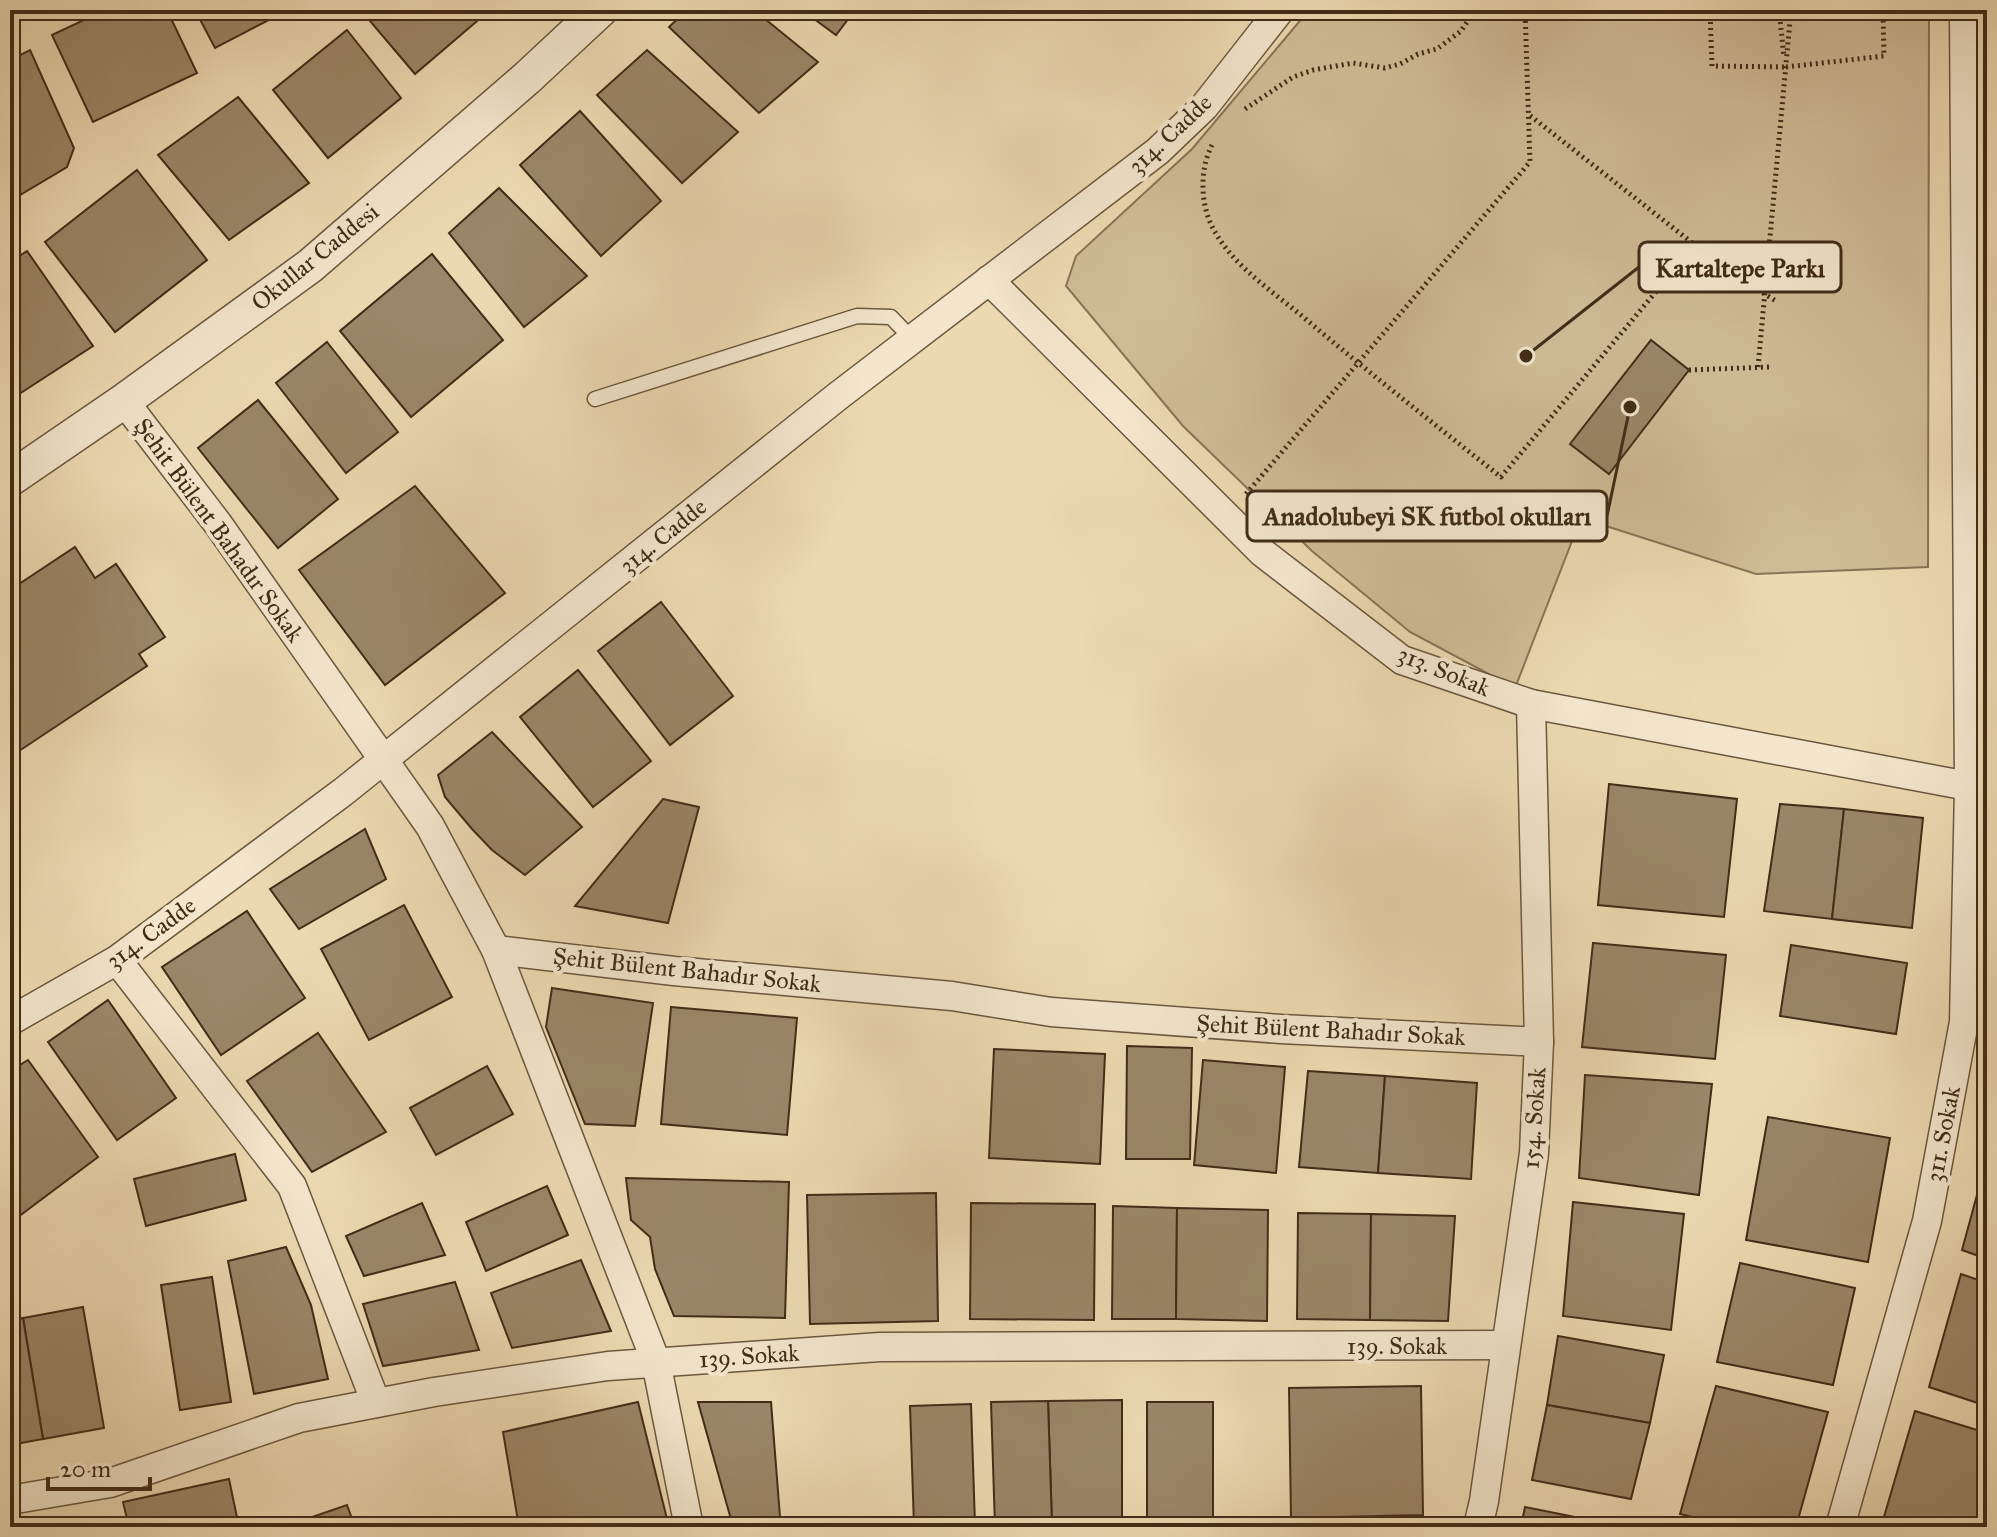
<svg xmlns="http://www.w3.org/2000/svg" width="1997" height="1537" viewBox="0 0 1997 1537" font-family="'IM FELL Great Primer',serif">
<rect width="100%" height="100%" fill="#ecd9b1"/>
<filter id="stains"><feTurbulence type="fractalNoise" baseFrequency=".0025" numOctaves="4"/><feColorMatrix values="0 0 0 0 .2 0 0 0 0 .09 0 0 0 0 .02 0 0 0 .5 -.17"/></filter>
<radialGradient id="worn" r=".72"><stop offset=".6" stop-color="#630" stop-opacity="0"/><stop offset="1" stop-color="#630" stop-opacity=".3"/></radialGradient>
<!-- green -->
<polygon fill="#cfbc97" stroke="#887458" stroke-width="2" points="1309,10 1929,10 1928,567 1756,574 1581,518 1515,688 1410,632 1312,551 1183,426 1066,286 1076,256 1192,149"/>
<!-- building -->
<g fill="#9a8668" stroke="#412c18" stroke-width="2">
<polygon points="105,10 167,10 197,73 93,122 52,35"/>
<polygon points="195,10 288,10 215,48"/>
<polygon points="370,10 490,10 415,74 364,14"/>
<polygon points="687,10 754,10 818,62 759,113 669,27"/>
<polygon points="802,10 855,10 836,35"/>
<polygon points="347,30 401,98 328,158 273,90"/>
<polygon points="30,50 74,148 67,167 10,201 10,60"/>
<polygon points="647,50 738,132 682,183 597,95"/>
<polygon points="238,97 309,183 229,240 158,155"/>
<polygon points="580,111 661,201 601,256 520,165"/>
<polygon points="137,170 207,260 115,332 45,242"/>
<polygon points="499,188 587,276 524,327 449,233"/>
<polygon points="27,251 93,346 10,400 10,262"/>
<polygon points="432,254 503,340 411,417 340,331"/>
<polygon points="1651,340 1689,370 1609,474 1570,444"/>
<polygon points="327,342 398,432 346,473 276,383"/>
<polygon points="258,400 338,499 278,548 198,448"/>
<polygon points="415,486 505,593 385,685 299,570"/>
<polygon points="75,547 95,578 116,564 165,637 139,654 147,666 10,757 10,590"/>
<polygon points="661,602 733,696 670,745 598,651"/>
<polygon points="578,670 651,761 593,807 520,717"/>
<polygon points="492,732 582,827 525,875 492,850 472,829 445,797 438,775"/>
<polygon points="1609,784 1737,799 1724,917 1598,905"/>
<polygon points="663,799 699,807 668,923 575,906"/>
<polygon points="1780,804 1844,809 1832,919 1764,911"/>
<polygon points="1844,809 1923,818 1912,928 1832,919"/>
<polygon points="365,829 386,879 299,929 270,889"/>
<polygon points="404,905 452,997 369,1040 321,949"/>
<polygon points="247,911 305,998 221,1055 162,967"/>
<polygon points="1593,943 1726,955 1715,1059 1582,1047"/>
<polygon points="1791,945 1907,963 1896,1034 1780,1016"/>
<polygon points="552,988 653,1003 635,1126 585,1124 546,1027"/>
<polygon points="108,1000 176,1098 117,1140 48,1042"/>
<polygon points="671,1007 797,1018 787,1135 661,1124"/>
<polygon points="318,1033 386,1132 312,1172 247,1081"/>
<polygon points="1127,1046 1192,1048 1190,1159 1126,1159"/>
<polygon points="994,1049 1105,1054 1100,1164 989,1158"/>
<polygon points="28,1060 98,1157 10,1223 10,1071"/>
<polygon points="1203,1060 1285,1067 1276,1173 1194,1165"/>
<polygon points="487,1066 513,1114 436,1155 410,1108"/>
<polygon points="1308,1071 1385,1076 1378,1173 1299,1167"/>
<polygon points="1585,1075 1712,1084 1699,1195 1579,1178"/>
<polygon points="1385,1076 1477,1083 1471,1179 1378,1173"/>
<polygon points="1768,1117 1890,1138 1868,1262 1746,1240"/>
<polygon points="235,1154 246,1200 146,1226 134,1179"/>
<polygon points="1987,1158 1987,1259 1962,1250"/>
<polygon points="626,1178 789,1182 785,1318 674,1316 655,1269 650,1237 631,1220"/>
<polygon points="547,1186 568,1235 486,1271 466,1222"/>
<polygon points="936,1193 938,1321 810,1324 807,1195"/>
<polygon points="1573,1202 1684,1214 1671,1330 1563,1316"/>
<polygon points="422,1203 445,1255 364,1276 346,1236"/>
<polygon points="971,1203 1095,1204 1094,1320 970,1319"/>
<polygon points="1113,1206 1177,1208 1176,1319 1112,1319"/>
<polygon points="1177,1208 1268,1210 1267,1321 1176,1319"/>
<polygon points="1298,1213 1371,1214 1370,1320 1297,1319"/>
<polygon points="1371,1214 1455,1216 1448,1321 1370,1320"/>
<polygon points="286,1247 311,1305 328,1379 254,1394 228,1261"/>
<polygon points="581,1260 611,1331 512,1348 491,1293"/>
<polygon points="1740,1263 1855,1288 1833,1385 1717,1362"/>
<polygon points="1961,1274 1987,1283 1987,1406 1929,1387"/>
<polygon points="212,1277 231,1402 180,1410 161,1285"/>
<polygon points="455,1282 479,1350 383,1366 363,1304"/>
<polygon points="83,1307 104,1428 43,1439 23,1318"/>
<polygon points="23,1318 43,1439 10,1445 10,1320"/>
<polygon points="1558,1336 1664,1355 1650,1423 1547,1405"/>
<polygon points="1421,1386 1423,1515 1291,1518 1289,1388"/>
<polygon points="1716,1386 1828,1412 1796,1527 1733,1527 1680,1514"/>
<polygon points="1122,1400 1122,1526 1052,1525 1048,1401"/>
<polygon points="1048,1401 1052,1525 995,1527 991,1402"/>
<polygon points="638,1402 668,1523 646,1527 519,1527 503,1432"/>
<polygon points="698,1402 771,1402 780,1517 732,1523"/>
<rect x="1147" y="1402" width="66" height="125"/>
<polygon points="971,1404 975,1524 914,1526 910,1406"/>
<polygon points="1547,1405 1650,1423 1631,1499 1532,1480"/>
<polygon points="1915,1411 1987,1433 1987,1495 1977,1527 1881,1527"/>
<polygon points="229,1479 239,1527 129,1527 123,1502"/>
<polygon points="347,1505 355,1527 286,1526"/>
<polygon points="1525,1507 1625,1527 1521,1527"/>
</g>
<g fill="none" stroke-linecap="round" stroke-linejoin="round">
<!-- service casing -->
<g stroke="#6c573e" stroke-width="17">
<polyline id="service" points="595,399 857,316 891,317 912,339"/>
</g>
<!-- minor casing -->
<g stroke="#6c573e" stroke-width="31">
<g id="minor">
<polyline points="989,280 1263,553 1402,660 1531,704 1984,789"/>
<polyline points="124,401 218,524 430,826 496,950 674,971 952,996 1051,1012 1281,1029 1539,1042"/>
<polyline points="496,950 656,1362 689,1527"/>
<polyline points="117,960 292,1186 376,1403"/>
<polyline points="10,1021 117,960 343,792 838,396 1158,151 1204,107 1280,10"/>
<polyline points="10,1500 110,1483 299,1418 434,1392 608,1366 880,1347 1505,1345"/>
<polyline points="1478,1527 1484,1501 1534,1153 1539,1042 1531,704"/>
<polyline points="1840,1527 1927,1221 1964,1022 1969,788 1964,10"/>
</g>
</g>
<!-- tertiary casing -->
<g stroke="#6c573e" stroke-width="37">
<polyline id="tertiary" points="10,479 124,401 310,266 527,78 600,10"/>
</g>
<!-- path -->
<g stroke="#412c18" stroke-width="5" stroke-dasharray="2 4" stroke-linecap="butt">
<polyline points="1710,10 1712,66 1786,67"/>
<polyline points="1779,10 1784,57"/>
<polyline points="1786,67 1884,56 1883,10"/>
<polyline points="1245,109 1293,77 1313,70 1353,63 1385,68 1400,64 1418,54 1437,49 1461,31 1475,10"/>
<path d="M 1212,145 C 1199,170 1200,207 1215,232 C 1235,267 1272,291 1302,316 C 1367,371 1434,424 1501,477 L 1695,245 L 1528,114"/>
<polyline points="1691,249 1776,301"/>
<polyline points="1758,367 1791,10"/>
<polyline points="1689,370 1769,367"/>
<polyline points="1246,494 1530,162 1525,10"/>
</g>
<!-- service -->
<use href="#service" stroke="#f3e6cc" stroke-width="14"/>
<!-- minor -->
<use href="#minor" stroke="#f3e6cc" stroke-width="28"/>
<!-- tertiary -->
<use href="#tertiary" stroke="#f3e6cc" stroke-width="34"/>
</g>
<g text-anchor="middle" stroke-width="8" stroke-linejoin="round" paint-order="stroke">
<!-- street labels -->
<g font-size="24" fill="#412c18" stroke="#f3e6cc">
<text transform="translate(1170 134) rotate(-43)" y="8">314. Cadde</text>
<text transform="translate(315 257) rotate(-39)" y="8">Okullar Caddesi</text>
<text transform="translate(219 530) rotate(54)" y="8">Şehit Bülent Bahadır Sokak</text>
<text transform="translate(663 536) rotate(-39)" y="8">314. Cadde</text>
<text transform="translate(1444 671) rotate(22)" y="8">313. Sokak</text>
<text transform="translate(151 933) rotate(-36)" y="8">314. Cadde</text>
<text transform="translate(687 970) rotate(6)" y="8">Şehit Bülent Bahadır Sokak</text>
<text transform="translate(1331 1030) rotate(3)" y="8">Şehit Bülent Bahadır Sokak</text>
<text transform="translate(1534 1118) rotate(-86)" y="8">154. Sokak</text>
<text transform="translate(1943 1134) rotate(-79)" y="8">311. Sokak</text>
<text x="1397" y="1354">139. Sokak</text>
<text transform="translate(749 1356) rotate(-4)" y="8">139. Sokak</text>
</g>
</g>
<!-- callouts -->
<path fill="none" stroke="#412c18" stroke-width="3" d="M1526 356L1639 267M1630 407L1607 516"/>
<g fill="#412c18" stroke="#f3e6cc" stroke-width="3">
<circle cx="1526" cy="356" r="8"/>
<circle cx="1630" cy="407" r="8"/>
</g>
<g fill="#f3e6cc" stroke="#412c18" stroke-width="3">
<rect x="1639" y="242" width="202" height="50" rx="8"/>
<rect x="1247" y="491" width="360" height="50" rx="8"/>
</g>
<g font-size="26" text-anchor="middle" font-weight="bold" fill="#412c18">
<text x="1740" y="277">Kartaltepe Parkı</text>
<text x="1427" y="525">Anadolubeyi SK futbol okulları</text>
</g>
<!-- margin -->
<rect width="1997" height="1537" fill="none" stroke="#ecd9b1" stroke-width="40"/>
<rect x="12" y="12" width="1973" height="1513" fill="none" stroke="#412c18" stroke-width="4"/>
<rect x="20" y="20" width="1957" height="1497" fill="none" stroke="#412c18" stroke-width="2"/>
<!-- scale -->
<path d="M48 1477v12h102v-12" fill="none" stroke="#412c18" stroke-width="4"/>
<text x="60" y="1477" font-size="24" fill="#412c18" stroke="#f3e6cc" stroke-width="6" paint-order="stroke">20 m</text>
<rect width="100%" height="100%" filter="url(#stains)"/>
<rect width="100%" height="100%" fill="url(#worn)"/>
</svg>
